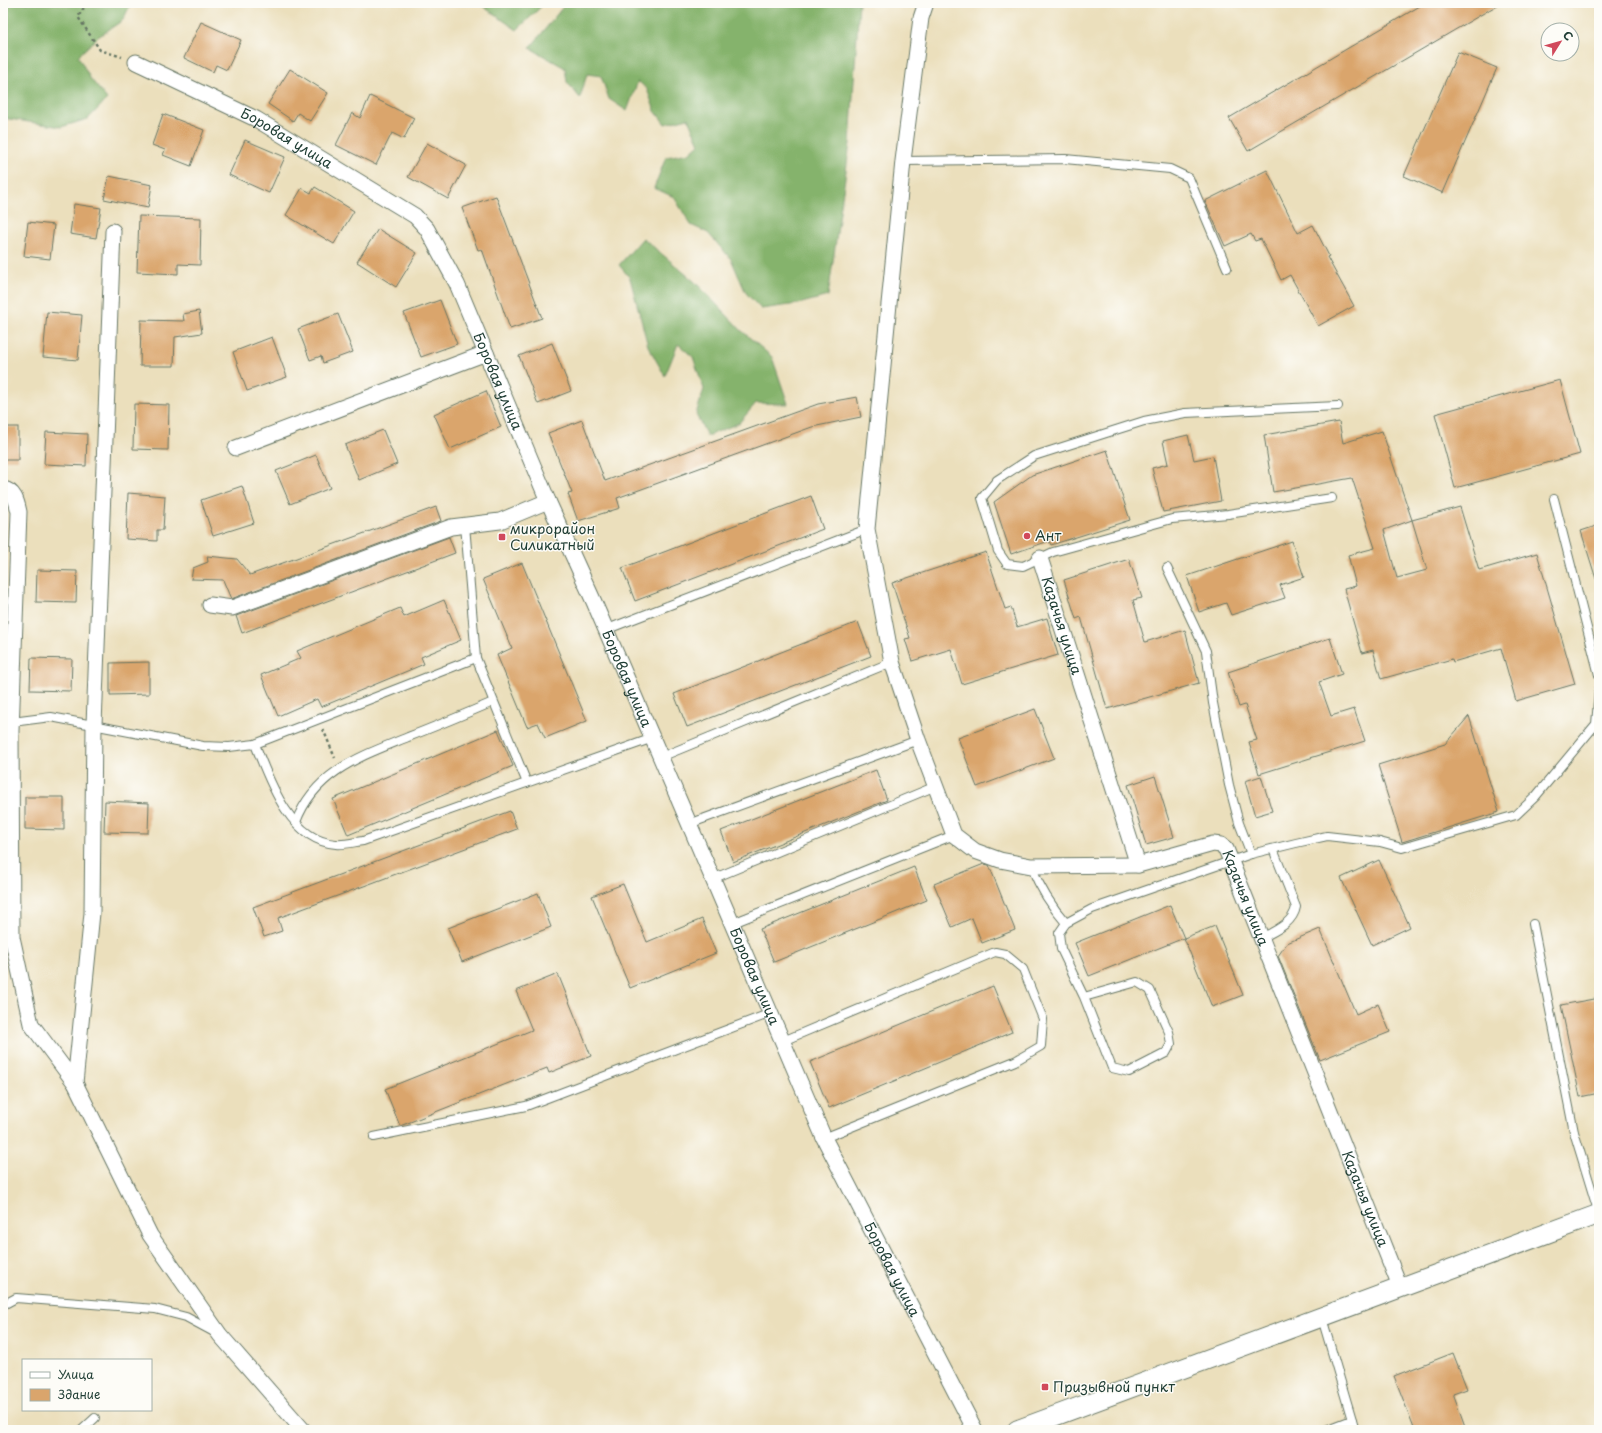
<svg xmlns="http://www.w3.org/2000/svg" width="1602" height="1433" viewBox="0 0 1602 1433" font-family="'Playpen Sans',sans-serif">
<rect width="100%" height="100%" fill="#fdfcf7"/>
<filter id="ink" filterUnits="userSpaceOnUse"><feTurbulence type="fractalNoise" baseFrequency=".025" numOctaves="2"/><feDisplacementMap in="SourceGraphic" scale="8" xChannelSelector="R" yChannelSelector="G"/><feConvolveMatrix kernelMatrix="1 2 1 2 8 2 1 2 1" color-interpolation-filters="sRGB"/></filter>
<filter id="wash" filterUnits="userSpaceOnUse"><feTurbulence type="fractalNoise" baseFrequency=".012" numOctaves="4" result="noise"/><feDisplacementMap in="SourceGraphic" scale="16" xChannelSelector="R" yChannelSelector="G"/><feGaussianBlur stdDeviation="0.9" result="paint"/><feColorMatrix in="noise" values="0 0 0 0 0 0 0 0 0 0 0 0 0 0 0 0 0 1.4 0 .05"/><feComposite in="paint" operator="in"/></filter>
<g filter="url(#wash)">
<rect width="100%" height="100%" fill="#ebdfbc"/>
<!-- forest -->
<g fill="#85b36c" stroke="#527850">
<polygon points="3,3 131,3 123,20 98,37 78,56 90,78 107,99 88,119 61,127 3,118"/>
<polygon points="478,3 545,3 517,30"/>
<polygon points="566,3 859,3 850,143 828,296 798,304 761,309 746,293 731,259 708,233 691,225 674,197 654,188 666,157 689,153 699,144 688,118 665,124 655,111 647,89 638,81 627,111 609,99 601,76 587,74 580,98 567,82 565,68 530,48"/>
<polygon points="643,238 695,282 742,331 772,357 788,404 756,403 739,423 707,436 696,414 704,389 693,357 678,344 665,376 648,346 630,278 619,265"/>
</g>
<g id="blocks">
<!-- building -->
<g fill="#daa56c" fill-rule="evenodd">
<polygon points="1425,3 1501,3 1248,151 1229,118"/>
<polygon points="201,22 241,40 227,70 216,65 213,72 184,58"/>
<polygon points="1458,52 1497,68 1443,193 1404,176"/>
<polygon points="290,69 328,93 310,121 298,113 293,121 268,104"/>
<polygon points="370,96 414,118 404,139 392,133 376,165 336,145 352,113 360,118"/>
<polygon points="163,114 204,130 191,166 163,155 165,150 152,145"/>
<polygon points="245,140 285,157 269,193 229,175"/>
<polygon points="427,143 466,165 448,199 408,177"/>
<polygon points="1267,170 1298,233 1313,225 1329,256 1327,257 1354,306 1318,326 1290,275 1281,280 1261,239 1255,241 1251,234 1225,246 1205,201"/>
<polygon points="109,176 152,185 148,208 104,199"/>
<polygon points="315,187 354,211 334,244 286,215 302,188 311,193"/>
<polygon points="496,196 542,318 510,329 482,249 478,250 462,208"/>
<polygon points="74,204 101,208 96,238 70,234"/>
<polygon points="139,216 201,218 200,265 178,264 178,274 137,272"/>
<polygon points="28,222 54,225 50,259 24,256"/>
<polygon points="378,229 417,253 396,287 357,262"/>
<polygon points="440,300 457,344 421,357 404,313"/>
<polygon points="199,311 202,333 175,337 174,366 140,366 141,320 184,321 183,314"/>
<polygon points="47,312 82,315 78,360 43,357"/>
<polygon points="338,314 353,352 323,363 321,356 310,360 298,329"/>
<polygon points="272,337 287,377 247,391 233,352"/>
<polygon points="552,343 571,391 538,404 519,356"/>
<polygon points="1560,380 1580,454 1455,488 1435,414"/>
<polygon points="486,391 501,427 450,449 434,414"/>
<polygon points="857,397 861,417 812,427 617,498 620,508 578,521 568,494 572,493 548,433 582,420 605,481 818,404"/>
<polygon points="134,404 169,405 168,450 133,449"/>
<path d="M 1339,422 L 1343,443 L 1382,431 L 1412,520 L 1460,507 L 1479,570 L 1537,553 L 1575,684 L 1516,701 L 1501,648 L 1453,662 L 1452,659 L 1381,679 L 1373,650 L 1362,653 L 1344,589 L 1356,586 L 1348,555 L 1375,548 L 1352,478 L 1273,492 L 1264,435 ZM 1412,520 L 1427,570 L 1397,578 L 1384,530 Z"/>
<rect x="3" y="427" width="15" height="33"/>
<polygon points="383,430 397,464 359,480 345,445"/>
<polygon points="46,432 87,434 86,466 44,464"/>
<polygon points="1188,435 1194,460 1213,456 1221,501 1163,512 1152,468 1168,464 1163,441"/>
<polygon points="1107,450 1130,520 1051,545 1049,541 1011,554 994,502 1032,475"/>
<polygon points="316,455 330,488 290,504 276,471"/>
<polygon points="242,486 254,523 213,536 201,500"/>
<polygon points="128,493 165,496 163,530 157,530 157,541 126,539"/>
<polygon points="811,496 823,529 635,601 622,568"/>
<polygon points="436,507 441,521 231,599 223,580 191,579 193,568 208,562 207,556 237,559 250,575"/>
<polygon points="1599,525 1599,578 1596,579 1581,531"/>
<polygon points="449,537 455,553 242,633 236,616"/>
<polygon points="1292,541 1304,577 1280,585 1285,598 1231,615 1226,603 1199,612 1187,576"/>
<polygon points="986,552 1005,609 1011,607 1017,627 1047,618 1058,655 962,684 951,649 912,661 905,639 910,638 892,583"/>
<polygon points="1129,559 1142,598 1133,600 1145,642 1185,630 1199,683 1107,709 1081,617 1076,619 1064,580"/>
<polygon points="522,563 587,721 545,738 538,723 527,727 497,655 512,648 483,579"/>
<polygon points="37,570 77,571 76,603 36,602"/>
<polygon points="444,600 461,640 421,657 424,664 321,707 317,699 278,716 261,675 301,658 297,651 400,608 404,617"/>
<polygon points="858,622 871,656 687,727 674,694"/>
<polygon points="1330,638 1342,674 1319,682 1331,716 1354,709 1365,741 1259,774 1249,742 1257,740 1245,705 1239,707 1228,672"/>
<polygon points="31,658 72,659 71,691 30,690"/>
<polygon points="149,662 149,694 110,695 110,663"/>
<polygon points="1035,709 1054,758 977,787 958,738"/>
<polygon points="1469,716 1499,812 1402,842 1378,765 1445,744"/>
<polygon points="498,730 513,766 348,835 333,799"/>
<polygon points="876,770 887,800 733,862 721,831"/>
<polygon points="1155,776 1174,837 1146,845 1128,785"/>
<polygon points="1261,776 1272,811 1255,816 1245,781"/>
<polygon points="25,797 64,797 64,830 25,829"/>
<polygon points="105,801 149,803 148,833 104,832"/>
<polygon points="510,811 517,829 278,918 282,931 264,937 253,907"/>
<polygon points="1379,860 1410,927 1372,945 1341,878"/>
<polygon points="984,864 989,865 1015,930 982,943 972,918 952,927 934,884"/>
<polygon points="914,867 927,900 774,962 760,929"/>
<polygon points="623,884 647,942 702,919 716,953 630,988 592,896"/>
<polygon points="538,893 551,927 462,962 448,928"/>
<polygon points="1170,905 1184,938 1089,976 1075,943"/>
<polygon points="1215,926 1243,995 1212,1007 1184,938"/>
<polygon points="1320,929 1356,1014 1378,1004 1390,1032 1320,1060 1278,956 1287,943"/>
<polygon points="558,974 591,1056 549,1073 547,1068 400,1126 385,1089 532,1030 516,991"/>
<polygon points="993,986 1012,1032 829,1108 810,1062"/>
<polygon points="1599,998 1599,1093 1580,1097 1561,1005"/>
<polygon points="1453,1353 1467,1389 1453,1394 1466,1430 1415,1430 1394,1376"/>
</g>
</g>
</g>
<g filter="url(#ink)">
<use href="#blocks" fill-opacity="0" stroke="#667664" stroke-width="1"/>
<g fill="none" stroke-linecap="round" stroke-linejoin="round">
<!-- service casing -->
<g stroke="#667664" stroke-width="10">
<g id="service">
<polyline points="903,161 1065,159 1170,169 1189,178 1227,268"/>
<polyline points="1332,498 1228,514 1172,519 1053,552 1023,566 1007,564 998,551 982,498 997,480 1034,456 1144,421 1185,413 1338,406"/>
<polyline points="1554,499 1599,675"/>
<polyline points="465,525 476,658"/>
<polyline points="1167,568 1206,651 1213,703 1229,785 1239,823 1251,854"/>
<polyline points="605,630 867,529"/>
<polyline points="12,722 51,717 203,746 229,747 255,744"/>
<polyline points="661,757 892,662"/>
<path d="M 527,783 L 476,658 L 255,744 C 269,780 290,841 336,844 C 345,845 354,842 363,841 L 653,738"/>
<path d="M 296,822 C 315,771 362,756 408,737 C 437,726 465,714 493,702"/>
<polyline points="689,824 918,740"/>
<path d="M 1031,866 C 1040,888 1050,905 1066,923"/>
<polyline points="712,879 936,786"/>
<polyline points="733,923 954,835"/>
<polyline points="1533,924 1574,1132 1599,1214"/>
<path d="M 1260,939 C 1274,931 1293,924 1296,907 L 1273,849"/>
<polyline points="1084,997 1137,982 1150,990 1169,1032 1171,1044 1166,1053 1129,1072 1112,1068 1084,997 1061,949 1059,933 1066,923 1092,909 1251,854 1296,843 1327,836 1380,842 1402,848 1516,815 1536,796 1596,724 1599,690"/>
<polyline points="783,1041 995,952 1005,954 1023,969 1043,1019 1041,1046 1015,1061 824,1138"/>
<polyline points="374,1137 526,1106 771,1013"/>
<polyline points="3,1305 16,1298 155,1309 186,1317 214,1332"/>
<polyline points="1322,1318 1355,1430"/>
<polyline points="82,1430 95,1418"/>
<polyline points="1326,1430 1352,1420"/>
</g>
</g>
<!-- minor casing -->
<g stroke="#667664" stroke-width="17">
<g id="minor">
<polyline points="926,3 921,18 903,161 867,529 892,662 918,740 954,835 975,851 1000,860 1031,866 1138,865"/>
<path id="s1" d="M 136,62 L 256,119 L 415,216 L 427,229 L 457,284 L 548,501 L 594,602 L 824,1138 L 975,1430"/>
<polyline points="236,448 486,353"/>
<path d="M 3,489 C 15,491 17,503 19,512 L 11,731 L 12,937 L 31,1024 L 75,1083 L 150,1235 L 220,1335 L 303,1430"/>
<path id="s2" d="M 1040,558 L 1138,865 L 1213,844 L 1221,845 L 1226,849 L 1400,1287"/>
<polyline points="210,605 232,608 451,527 500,521 548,501"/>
<polyline points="75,1083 92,913 94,725 113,231"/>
</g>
</g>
<!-- tertiary casing -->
<g stroke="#667664" stroke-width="21">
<polyline id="tertiary" points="1017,1430 1599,1214"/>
</g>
<!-- path -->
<g stroke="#667664" stroke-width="2.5" stroke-dasharray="3 3" stroke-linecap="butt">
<polyline points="87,3 78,17 100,50 122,57"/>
<polyline points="323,729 335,758"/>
</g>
<!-- service -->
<use href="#service" stroke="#fff" stroke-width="8"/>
<!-- minor -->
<use href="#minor" stroke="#fff" stroke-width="15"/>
<!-- tertiary -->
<use href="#tertiary" stroke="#fff" stroke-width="19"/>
</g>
</g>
<!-- markers -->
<g fill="#d1495b" stroke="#fdfcf7" stroke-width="1.5">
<circle cx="1027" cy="536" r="4"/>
<rect x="498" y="533" width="8" height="8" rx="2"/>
<rect x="1041" y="1383" width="8" height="8" rx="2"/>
</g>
<g text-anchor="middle" stroke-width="3" stroke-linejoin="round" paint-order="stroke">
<!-- street labels -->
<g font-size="14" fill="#1f3d34" stroke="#fdfcf7">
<text dy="5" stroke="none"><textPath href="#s1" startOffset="169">Боровая улица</textPath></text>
<text dy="5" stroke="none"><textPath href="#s1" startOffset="505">Боровая улица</textPath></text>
<text dy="5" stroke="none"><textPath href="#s2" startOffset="71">Казачья улица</textPath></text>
<text dy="5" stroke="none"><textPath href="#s1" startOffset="829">Боровая улица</textPath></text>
<text dy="5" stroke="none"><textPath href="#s2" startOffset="467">Казачья улица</textPath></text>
<text dy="5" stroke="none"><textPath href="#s1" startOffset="1153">Боровая улица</textPath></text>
<text dy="5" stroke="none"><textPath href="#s2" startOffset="791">Казачья улица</textPath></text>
<text dy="5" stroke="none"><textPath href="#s1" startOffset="1477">Боровая улица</textPath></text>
</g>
<!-- poi labels -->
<g font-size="14" fill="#1f3d34" stroke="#fdfcf7" text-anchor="start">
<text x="510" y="534">микрорайон<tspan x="510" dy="16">Силикатный</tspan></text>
<text x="1035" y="541">Ант</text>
<text x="1053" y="1392">Призывной пункт</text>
</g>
</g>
<!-- margin -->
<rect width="1602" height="1433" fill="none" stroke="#fdfcf7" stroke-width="16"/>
<!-- legend -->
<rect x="22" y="1359" width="130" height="52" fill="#fdfcf7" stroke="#a4b0a9"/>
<rect x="30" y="1372" width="20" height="6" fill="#ffffff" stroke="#a4b0a9"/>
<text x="58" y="1379" font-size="12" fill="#1f3d34">Улица</text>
<rect x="30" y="1389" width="20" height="12" fill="#daa56c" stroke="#a4b0a9"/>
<text x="58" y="1399" font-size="12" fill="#1f3d34">Здание</text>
<!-- north arrow -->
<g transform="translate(1560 42) rotate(53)"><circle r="19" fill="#fdfcf7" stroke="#a4b0a9"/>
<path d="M0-3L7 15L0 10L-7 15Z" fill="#d1495b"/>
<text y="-6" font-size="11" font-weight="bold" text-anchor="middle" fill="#1f3d34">С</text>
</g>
</svg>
